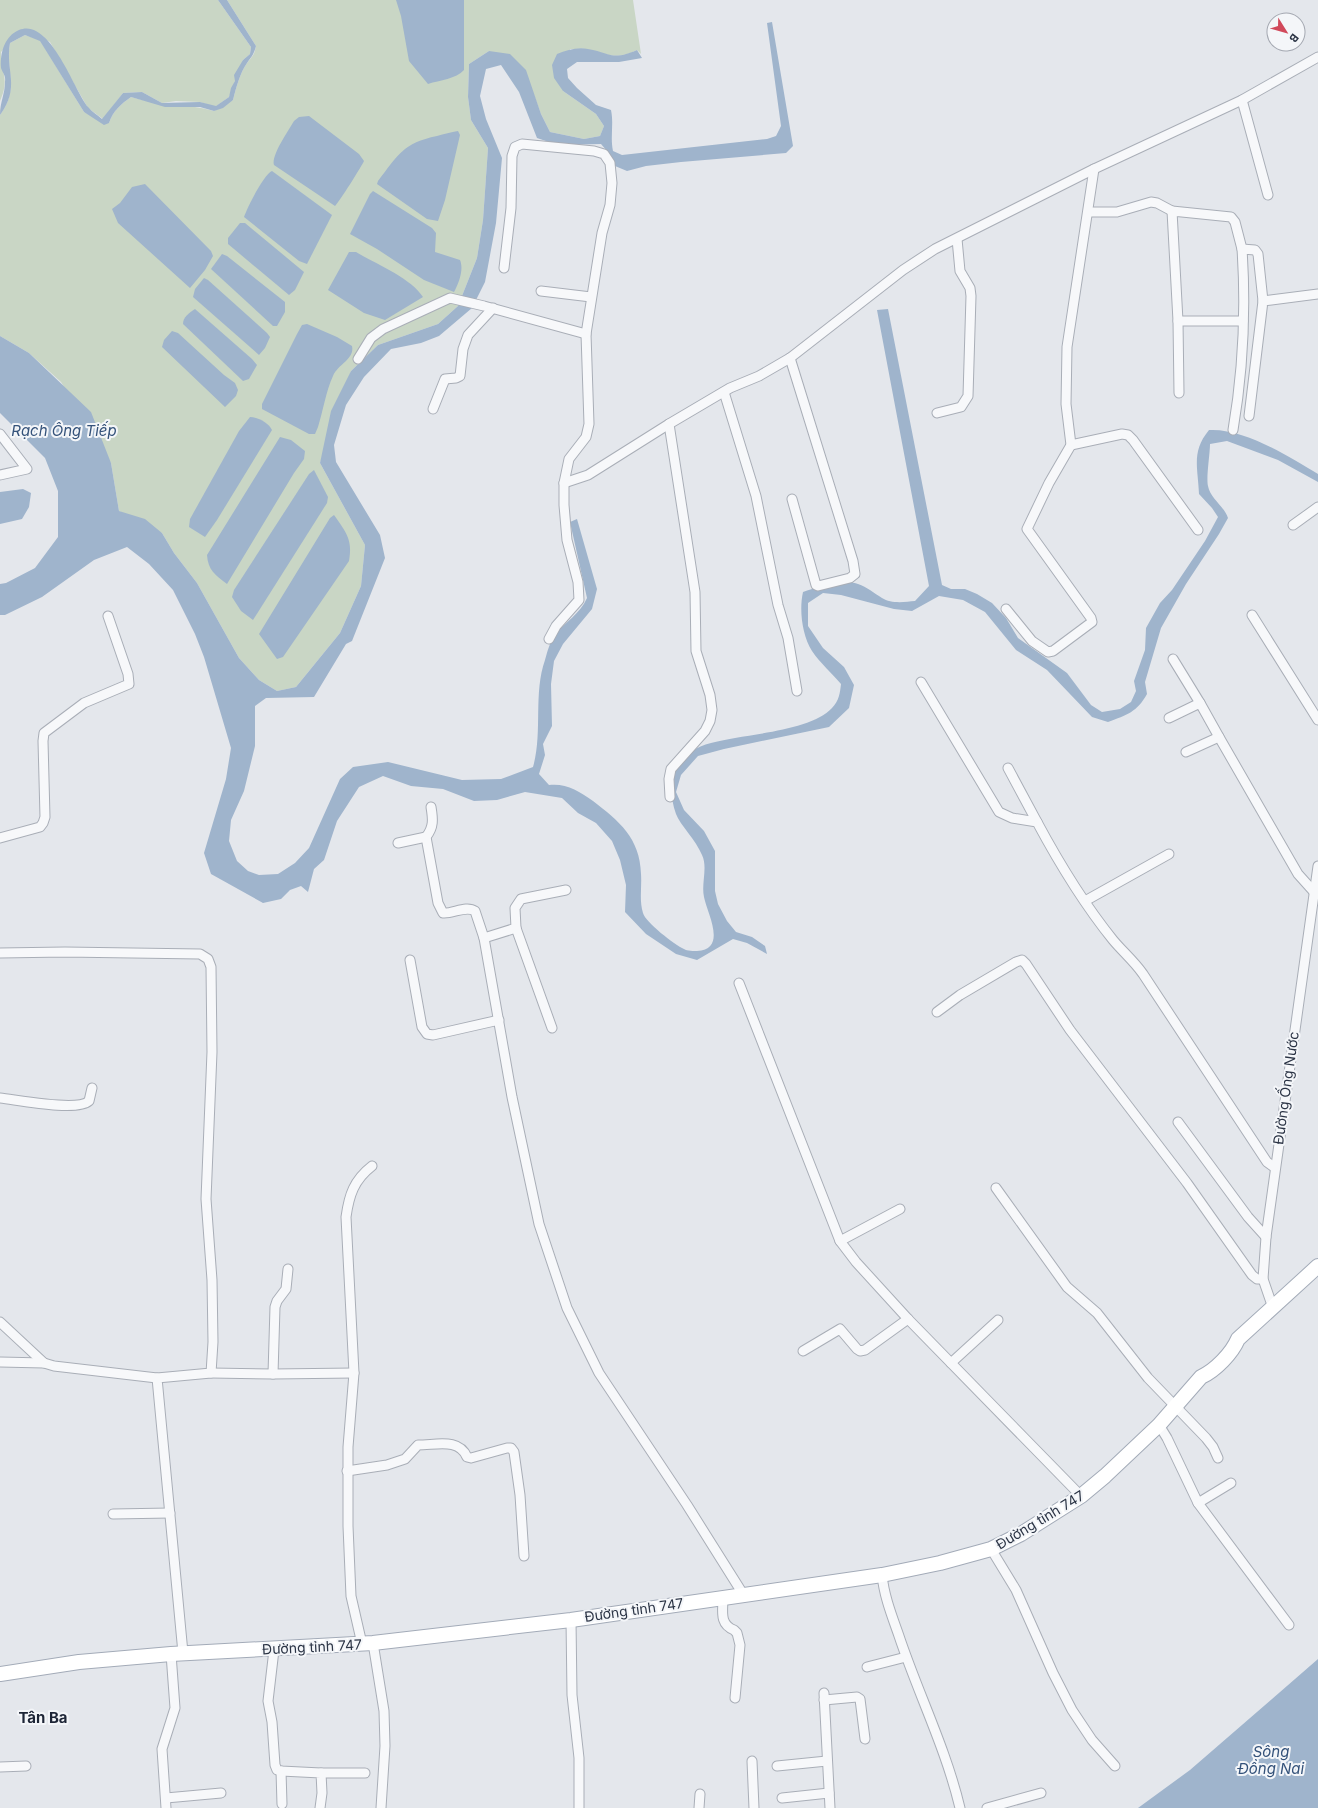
<svg xmlns="http://www.w3.org/2000/svg" width="1318" height="1808" viewBox="0 0 1318 1808" font-family="Inter,sans-serif">
<rect width="100%" height="100%" fill="#e4e7ec"/>
<!-- green -->
<g fill="#c9d6c5">
<path d="M 0,0 L 218,0 L 251,47 L 250,54 L 243,60 L 229,97 L 215,107 L 200,102 L 176,101 L 162,103 L 142,92 L 123,93 L 103,119 L 88,108 L 50,42 L 23,29 L 1,52 C 1,74 10,79 0,101 Z"/>
<path d="M 227,0 L 633,0 L 641,54 L 637,50 C 616,60 610,55 590,50 C 584,48 577,49 570,49 L 563,91 L 596,114 L 604,126 L 600,136 L 584,139 L 550,132 L 541,114 L 534,95 L 489,51 L 469,64 L 468,97 L 471,120 L 488,148 L 483,220 L 477,258 L 458,306 L 438,324 L 378,345 L 351,371 L 320,463 L 365,545 L 361,586 L 340,633 L 296,687 L 277,691 L 259,680 L 239,658 L 197,583 L 174,553 L 162,533 L 119,511 L 111,463 L 61,382 L 29,353 L 0,336 L 0,115 C 20,88 5,71 10,43 L 25,35 L 40,40 L 84,112 L 109,123 C 113,111 121,104 131,97 C 158,106 187,103 214,111 L 233,100 C 236,88 240,73 247,63 C 253,55 254,56 256,46 Z"/>
</g>
<!-- water -->
<g fill="#9fb4cc">
<path d="M 218,0 L 227,0 L 256,46 C 254,54 252,56 247,63 C 240,73 236,88 233,100 L 223,108 L 214,111 L 200,107 L 165,107 L 131,97 C 121,104 113,111 109,123 L 104,125 L 84,112 L 40,41 L 25,35 L 10,43 C 5,71 21,87 0,115 C 0,102 5,94 5,82 C 6,75 3,74 1,68 C 0,52 5,36 19,30 C 50,17 74,90 88,107 C 92,112 98,115 102,119 L 123,93 L 142,92 L 162,103 L 200,102 L 216,106 L 229,97 L 231,88 L 235,81 L 234,75 L 243,60 L 250,54 L 251,47 Z"/>
<path d="M 396,0 L 464,0 L 464,70 C 456,79 440,80 428,84 L 409,61 L 401,16 Z"/>
<path d="M 772,22 L 793,146 L 786,153 L 681,162 L 646,166 L 627,171 L 615,166 L 607,151 L 601,144 L 558,145 L 537,138 L 519,92 L 501,65 L 486,69 L 480,96 L 486,119 L 502,158 L 496,223 L 485,282 L 472,308 L 439,336 L 421,343 L 391,349 L 364,377 L 346,405 L 334,445 L 336,462 L 380,535 L 385,558 L 352,641 L 346,644 L 314,697 L 266,698 L 255,706 L 255,746 L 244,791 L 231,820 L 229,841 L 237,861 L 248,871 L 259,875 L 278,874 L 295,863 L 309,848 L 340,779 L 353,767 L 388,762 L 462,780 L 501,779 L 533,767 C 543,733 533,694 545,660 C 547,653 550,641 555,635 C 565,622 580,614 587,598 L 570,522 L 577,519 L 597,589 L 592,609 L 563,644 L 554,661 L 551,684 L 552,726 L 543,744 L 545,755 L 539,774 L 549,785 C 566,783 579,791 593,801 C 619,821 640,838 641,874 C 642,887 639,900 643,913 C 645,922 675,945 684,949 C 687,951 694,951 697,951 C 728,949 707,913 704,897 C 701,884 708,867 702,855 C 696,840 680,825 676,814 C 664,780 676,752 711,743 C 743,734 810,732 832,708 C 839,701 840,693 841,684 C 832,673 820,663 812,651 C 802,635 799,610 803,592 C 816,587 845,579 858,584 C 867,587 874,593 882,598 C 891,604 905,602 915,601 L 929,586 L 877,310 L 888,309 L 942,585 L 951,589 L 965,589 L 977,594 L 992,603 L 1006,618 L 1018,638 L 1067,673 L 1091,705 L 1102,712 L 1120,709 L 1131,702 L 1136,691 L 1134,681 L 1145,650 L 1146,628 L 1160,603 L 1172,590 L 1205,541 L 1218,517 L 1212,508 L 1199,494 C 1198,467 1191,452 1209,430 C 1244,428 1288,456 1318,474 L 1318,482 L 1278,460 L 1227,441 L 1210,444 C 1210,454 1206,478 1208,486 C 1210,498 1224,506 1228,518 L 1219,534 L 1186,584 L 1161,628 L 1145,682 L 1147,694 C 1137,712 1127,715 1108,722 L 1092,717 L 1047,670 L 1016,650 L 985,612 L 963,600 L 939,596 L 912,611 L 894,609 L 841,595 L 823,593 L 808,603 L 808,626 L 823,648 L 844,667 L 854,685 L 849,708 L 829,727 L 724,749 L 698,756 L 681,775 L 676,792 L 684,810 L 704,831 L 715,851 L 715,891 L 718,904 L 727,921 L 736,932 L 752,937 L 765,946 L 767,954 L 747,943 L 733,939 L 697,960 L 676,954 L 646,934 L 625,912 L 626,885 L 620,860 L 612,841 L 596,823 L 578,813 L 562,798 L 525,792 L 497,800 L 474,801 L 443,789 L 411,786 L 383,776 L 359,787 L 337,821 L 324,860 L 314,869 L 308,892 L 301,886 L 290,890 L 281,899 L 263,903 L 211,874 L 204,853 L 226,779 L 231,748 L 204,657 L 195,634 L 173,590 L 149,564 L 127,547 L 94,560 L 42,597 L 5,615 L 0,615 L 0,584 L 6,583 L 35,568 L 58,537 L 58,491 L 45,458 L 0,413 L 0,336 L 29,353 L 91,412 L 111,463 L 119,511 L 145,519 L 162,533 L 174,553 L 197,583 L 239,658 L 259,680 L 277,691 L 296,687 L 340,633 L 361,586 L 365,545 L 320,463 L 331,411 L 351,371 L 378,345 L 438,324 L 458,306 L 477,258 L 483,220 L 488,148 L 471,120 L 468,97 L 469,64 L 489,51 L 510,54 L 526,70 L 541,114 L 550,132 L 584,139 L 600,136 L 604,126 L 596,114 L 563,91 L 554,78 L 552,65 L 557,54 C 567,50 577,47 588,49 C 611,53 612,61 637,50 L 642,58 L 619,62 L 577,62 L 567,69 L 568,78 L 577,88 L 596,105 L 611,110 C 614,124 610,137 613,151 L 622,155 L 767,139 L 776,136 L 781,126 L 767,23 Z"/>
<path d="M 309,116 L 359,154 L 364,161 C 363,164 338,204 335,206 L 274,165 C 271,155 289,130 294,121 L 299,117 Z"/>
<path d="M 458,131 L 460,135 L 445,200 L 438,221 L 427,219 L 377,184 L 378,181 C 398,155 403,143 437,136 C 444,134 451,132 458,131 Z"/>
<path d="M 272,171 L 332,215 L 307,264 L 299,261 L 244,217 C 247,208 264,174 272,171 Z"/>
<polygon points="145,184 211,251 213,256 205,270 190,288 118,223 112,209 120,203 132,187"/>
<path d="M 373,191 L 432,228 L 436,233 L 435,252 L 460,260 C 464,269 459,283 454,292 L 424,280 L 377,249 L 350,234 L 370,194 Z"/>
<polygon points="240,223 245,223 304,272 295,290 289,295 228,244 228,238"/>
<path d="M 349,252 L 356,252 C 376,264 411,278 423,297 L 385,320 L 364,313 L 328,290 Z"/>
<polygon points="222,254 227,256 285,302 285,312 277,326 273,326 211,269"/>
<polygon points="204,278 208,280 267,333 270,337 265,348 259,355 193,297 195,289"/>
<path d="M 195,309 L 252,359 L 257,365 L 249,379 L 243,381 L 183,324 C 183,317 189,313 195,309 Z"/>
<path d="M 307,324 L 337,337 L 352,346 C 355,359 338,364 333,376 C 326,391 323,411 318,427 L 315,434 L 309,434 L 262,409 L 262,404 L 297,334 L 302,325 Z"/>
<polygon points="172,331 178,333 224,375 235,383 238,390 236,396 225,407 162,347 164,340"/>
<path d="M 250,417 C 258,417 269,423 272,430 L 217,520 L 205,537 L 189,527 L 190,519 L 239,431 Z"/>
<path d="M 280,437 L 291,440 L 305,451 L 304,459 L 294,473 L 227,584 C 215,575 208,570 207,555 Z"/>
<polygon points="314,470 328,497 327,503 253,620 241,611 232,597 234,590 309,474"/>
<polygon points="23,489 31,493 29,507 22,519 0,524 0,492"/>
<path d="M 334,515 C 346,532 353,540 349,561 L 283,657 L 277,659 L 259,634 L 330,518 Z"/>
<polygon points="1318,1659 1318,1808 1138,1808 1190,1770"/>
</g>
<g fill="none" stroke-linecap="round" stroke-linejoin="round">
<!-- minor casing -->
<g stroke="#a9aeb7" stroke-width="11">
<g id="minor">
<polyline points="1242,100 1268,195"/>
<polyline points="1089,212 1117,212 1151,202 1157,203 1172,211"/>
<polyline points="1242,249 1235,222 1231,217 1172,211 1178,321 1243,321"/>
<polyline points="504,268 511,208 512,156 515,147 522,144 594,151 604,154 610,163 612,183 610,205 602,233 586,334 589,424 586,437 569,459 564,483 564,505 567,540 578,582 579,600 556,626 549,639"/>
<polyline points="541,291 591,297"/>
<polyline points="1178,321 1179,393"/>
<polyline points="790,358 853,561 855,574 850,578 818,586 816,585 792,499"/>
<polyline points="358,359 371,338 383,329 450,298 484,306 586,334"/>
<polyline points="724,392 756,496 778,605 788,638 797,691"/>
<polyline points="433,409 445,379 456,378 460,376 463,349 468,335 493,308"/>
<polyline points="937,413 961,407 968,396 971,296 970,288 960,271 957,239"/>
<polyline points="1249,416 1263,301 1318,294"/>
<polyline points="669,424 695,592 696,651 710,695 712,710 710,721 705,731 671,769 669,779 670,797"/>
<path d="M 1233,430 C 1243,371 1246,309 1242,249 L 1255,250 L 1258,254 L 1263,301"/>
<polyline points="0,434 27,469 0,475"/>
<polyline points="1071,445 1122,434 1128,435 1133,440 1198,530"/>
<polyline points="564,483 588,475 669,424 730,388 759,376 790,358 903,270 935,249 1094,169 1242,100 1318,57"/>
<polyline points="1293,525 1318,507"/>
<polyline points="1006,609 1032,641 1048,652 1053,651 1092,622 1091,618 1027,529 1049,483 1071,445 1066,404 1067,347 1094,169"/>
<polyline points="1252,615 1318,720"/>
<polyline points="1173,659 1200,703"/>
<path d="M 921,682 L 999,812 L 1012,818 L 1037,822 C 1059,863 1084,904 1113,940 C 1123,952 1134,961 1143,974 L 1267,1162 L 1274,1167"/>
<polyline points="1169,718 1200,703 1219,737"/>
<polyline points="1186,752 1219,737 1298,874 1315,893"/>
<polyline points="1008,768 1037,822"/>
<path d="M 426,837 C 434,827 433,819 431,807"/>
<polyline points="0,838 40,827 43,823 45,817 43,741 44,733 84,703 129,684 128,674 108,616"/>
<path d="M 398,843 L 426,837 L 438,903 L 443,913 C 453,914 466,905 475,911 L 484,938 L 512,1097 L 539,1224 L 567,1308 L 599,1373 L 687,1505 L 743,1594"/>
<polyline points="1085,901 1169,854"/>
<polyline points="516,928 552,1028"/>
<polyline points="484,938 516,928 515,908 521,899 566,890"/>
<polyline points="0,953 65,952 200,954 208,959 211,967 212,1052 206,1199 212,1280 213,1342 211,1373 157,1378 183,1653"/>
<polyline points="410,960 422,1027 427,1034 433,1035 499,1020"/>
<polyline points="739,983 840,1241 856,1262 908,1319 1081,1496"/>
<polyline points="937,1012 960,995 1016,962 1022,960 1026,964 1070,1030 1187,1183 1252,1275 1257,1279 1263,1279"/>
<path d="M 0,1098 C 18,1100 77,1112 89,1101 L 92,1088"/>
<polyline points="1178,1122 1248,1217 1266,1237"/>
<polyline points="996,1188 1067,1287 1097,1313 1148,1378 1206,1438 1213,1447 1218,1458"/>
<polyline points="840,1241 900,1209"/>
<polyline points="1273,1308 1263,1279 1266,1237 1318,866"/>
<polyline points="0,1322 44,1363"/>
<polyline points="803,1351 840,1329 857,1349 860,1351 865,1350 908,1319"/>
<polyline points="0,1362 44,1363 54,1366 157,1378"/>
<polyline points="951,1363 998,1320"/>
<polyline points="211,1373 273,1374 275,1307 277,1301 286,1289 288,1269"/>
<polyline points="273,1374 354,1373"/>
<polyline points="1159,1425 1167,1438 1198,1503 1289,1625"/>
<path d="M 347,1471 L 387,1465 L 405,1459 L 418,1445 C 437,1445 459,1438 467,1457 L 471,1458 L 507,1448 L 511,1448 L 514,1452 L 520,1495 L 524,1556"/>
<polyline points="1198,1503 1231,1483"/>
<polyline points="113,1514 170,1513"/>
<polyline points="991,1549 1016,1590 1053,1673 1072,1710 1092,1740 1115,1766"/>
<path d="M 882,1575 C 884,1596 892,1616 899,1636 C 918,1693 946,1749 960,1808"/>
<path d="M 723,1597 C 723,1611 719,1624 734,1630 L 737,1633 L 740,1645 L 735,1698"/>
<polyline points="571,1620 572,1695 579,1758 579,1808"/>
<polyline points="373,1643 384,1711 385,1746 381,1808"/>
<path d="M 362,1644 L 351,1596 L 348,1526 L 348,1447 L 354,1373 L 346,1217 C 349,1195 354,1180 372,1166"/>
<polyline points="274,1650 268,1701 272,1722 275,1765 277,1770 281,1771 321,1773 322,1793 320,1808"/>
<polyline points="867,1667 906,1657"/>
<polyline points="824,1693 830,1808"/>
<polyline points="824,1700 857,1697 860,1699 865,1739"/>
<polyline points="752,1761 754,1808"/>
<polyline points="777,1766 827,1761"/>
<polyline points="0,1767 26,1766"/>
<polyline points="281,1771 282,1804"/>
<polyline points="321,1773 365,1773"/>
<polyline points="166,1798 221,1793"/>
<polyline points="782,1798 829,1793"/>
<polyline points="166,1808 162,1749 175,1708 171,1654"/>
<polyline points="699,1808 700,1794"/>
<polyline points="987,1808 1041,1793"/>
</g>
</g>
<!-- primary casing -->
<g stroke="#a3abb8" stroke-width="16">
<path id="primary" d="M 0,1674 L 79,1662 L 171,1654 L 373,1643 L 571,1620 L 882,1575 L 940,1563 L 991,1549 L 1021,1534 L 1081,1496 L 1105,1476 L 1159,1425 L 1201,1377 C 1216,1370 1232,1353 1238,1339 L 1318,1266"/>
</g>
<!-- minor -->
<use href="#minor" stroke="#f7f8fa" stroke-width="9"/>
<!-- primary -->
<use href="#primary" stroke="#fff" stroke-width="14"/>
</g>
<g text-anchor="middle" stroke-width="4" stroke-linejoin="round" paint-order="stroke">
<!-- street labels -->
<g font-size="14" fill="#2b3445" stroke="#f4f6f9">
<text transform="translate(1286 1088) rotate(-82)" y="5">Đường Ống Nước</text>
<text transform="translate(1040 1520) rotate(-31)" y="5">Đường tỉnh 747</text>
<text transform="translate(634 1610) rotate(-8)" y="5">Đường tỉnh 747</text>
<text transform="translate(312 1647) rotate(-3)" y="5">Đường tỉnh 747</text>
</g>
<!-- water labels -->
<g font-size="15" font-style="italic" fill="#34527a" stroke="#f4f6f9">
<text x="64" y="436">Rạch Ông Tiếp</text>
<text x="1271" y="1757">Sông<tspan x="1271" dy="17">Đồng Nai</tspan></text>
</g>
<!-- neighbourhood labels -->
<g font-size="15" font-weight="bold" fill="#1d2536" stroke="#f4f6f9">
<text x="43" y="1723">Tân Ba</text>
</g>
</g>
<!-- north arrow -->
<g transform="translate(1286 32) rotate(127)"><circle r="19" fill="#f4f6f9" stroke="#a4a8b1"/>
<path d="M0-3L7 15L0 10L-7 15Z" fill="#d1495b"/>
<text y="-6" font-size="11" font-weight="bold" text-anchor="middle" fill="#2b3445">B</text>
</g>
</svg>
